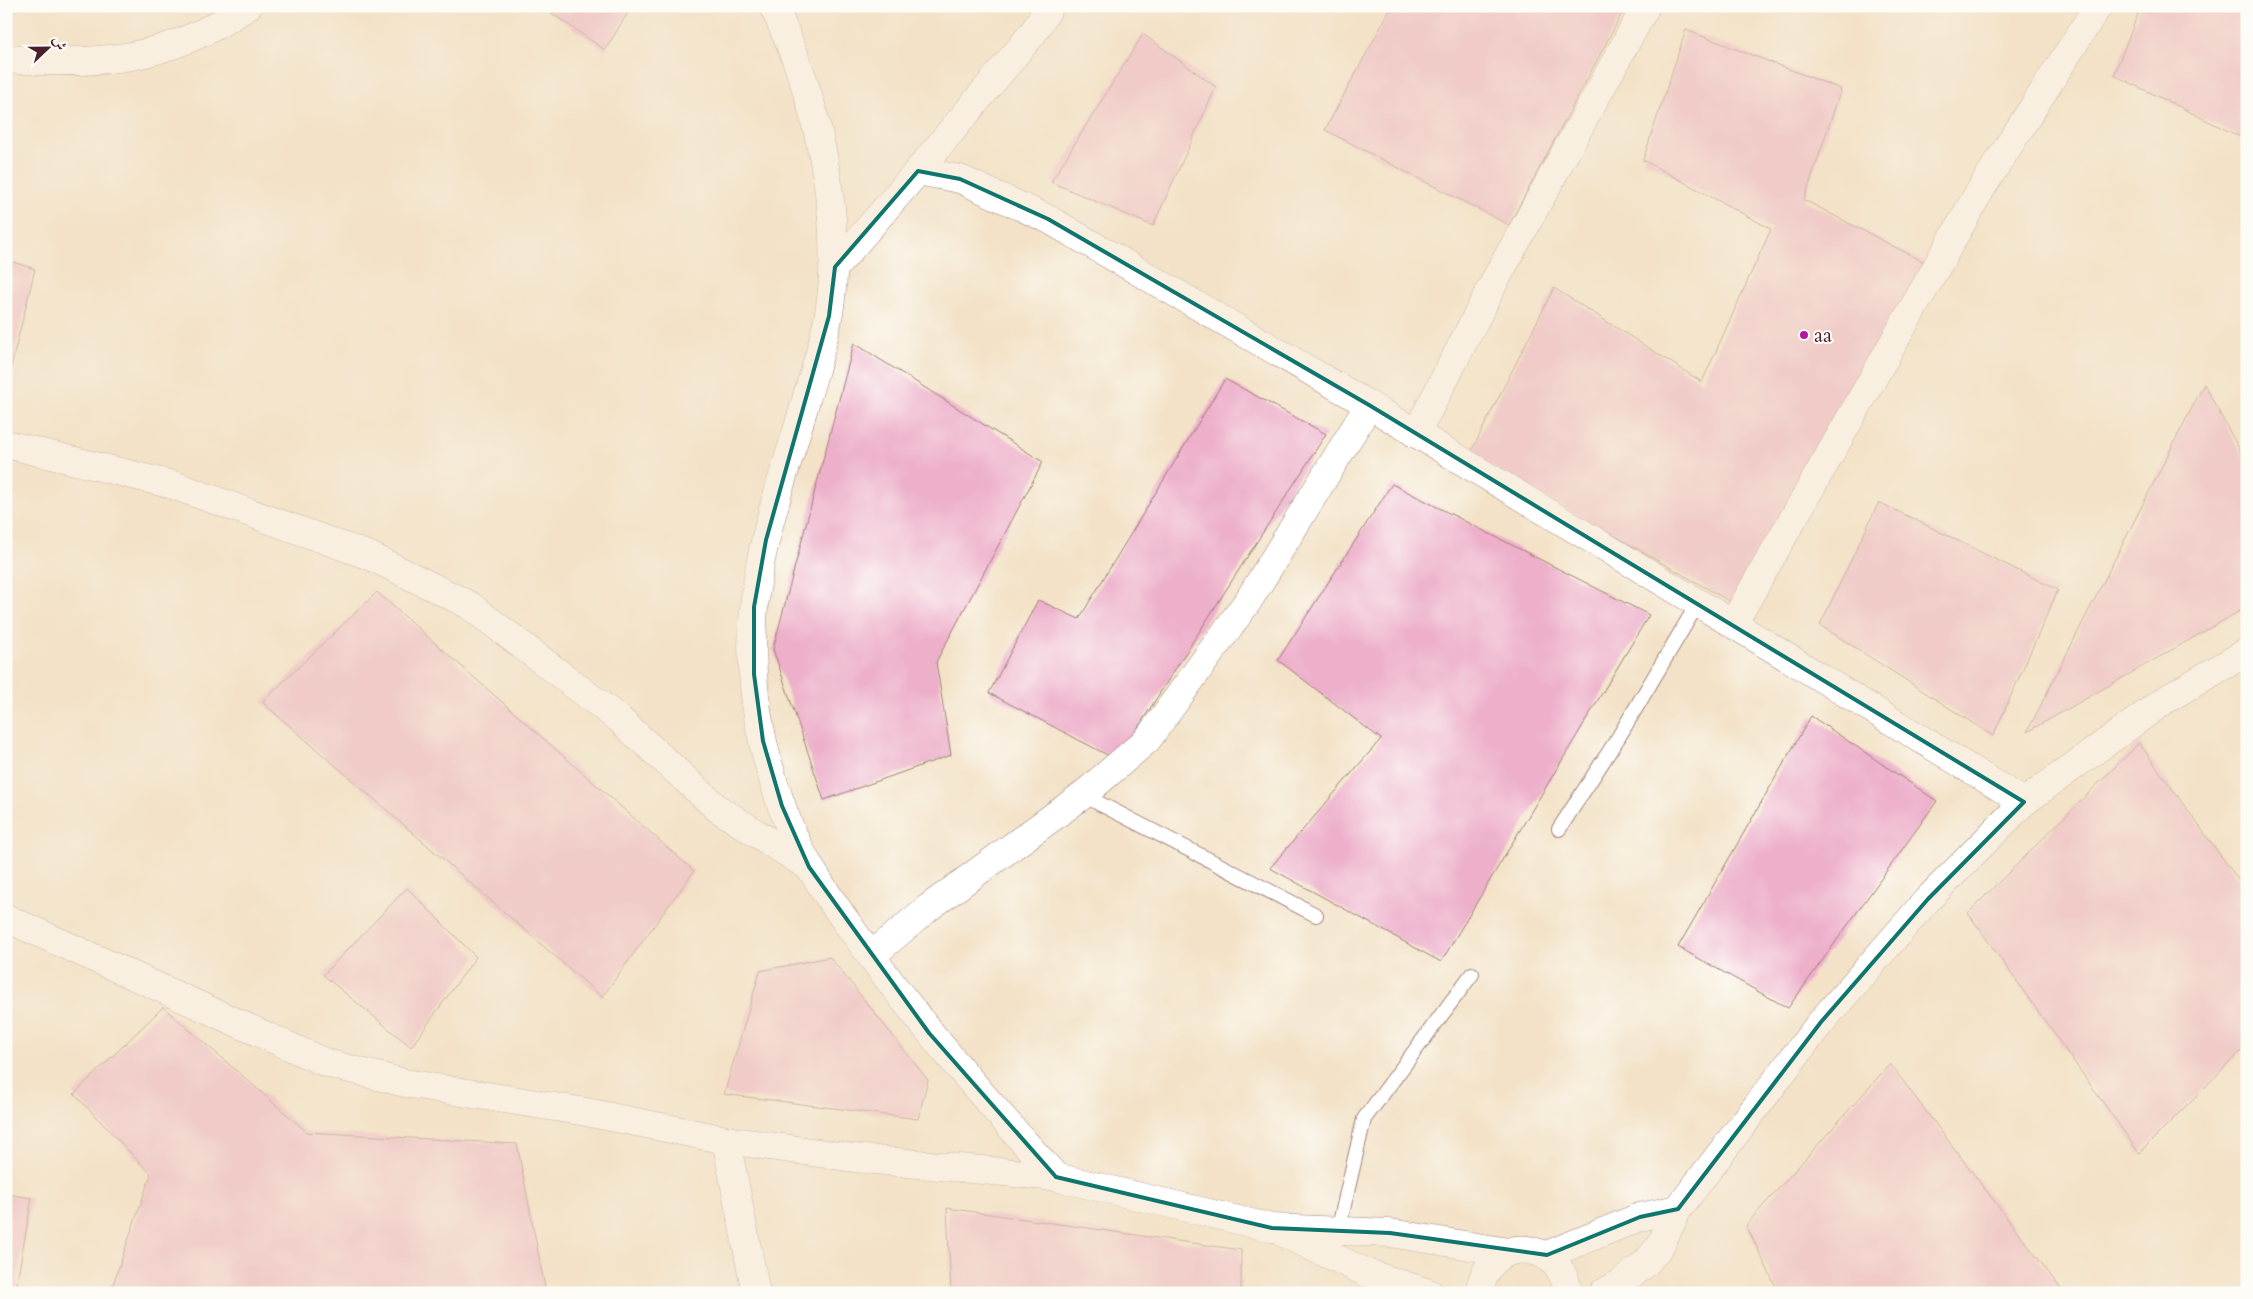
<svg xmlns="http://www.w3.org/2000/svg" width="2253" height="1299" viewBox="0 0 2253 1299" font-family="Cardo,Amiri,serif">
<rect width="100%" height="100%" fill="#fdfcf7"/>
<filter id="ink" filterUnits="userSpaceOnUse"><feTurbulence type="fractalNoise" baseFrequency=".02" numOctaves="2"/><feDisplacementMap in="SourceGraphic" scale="10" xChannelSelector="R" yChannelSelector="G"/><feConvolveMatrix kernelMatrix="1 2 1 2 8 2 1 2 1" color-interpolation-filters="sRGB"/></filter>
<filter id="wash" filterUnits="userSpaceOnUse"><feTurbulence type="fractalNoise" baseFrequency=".0096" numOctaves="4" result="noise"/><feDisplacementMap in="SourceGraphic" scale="20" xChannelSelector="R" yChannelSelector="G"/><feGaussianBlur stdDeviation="1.12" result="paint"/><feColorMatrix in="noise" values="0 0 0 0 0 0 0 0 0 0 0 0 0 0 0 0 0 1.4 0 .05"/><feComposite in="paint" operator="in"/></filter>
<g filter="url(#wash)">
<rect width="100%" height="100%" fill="#f3e2c7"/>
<g id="blocks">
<!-- building -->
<g fill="#edafca">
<polygon points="541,6 632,6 605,50"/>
<polygon points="1392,6 1626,6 1509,225 1325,130"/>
<polygon points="2141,6 2247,6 2247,122 2241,137 2114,75"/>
<polygon points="1686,30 1841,89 1804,200 1926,263 1731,602 1470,454 1554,288 1702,382 1771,229 1643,160"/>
<polygon points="1143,34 1216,87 1153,226 1051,182"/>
<polygon points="6,260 35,269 7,383 6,383"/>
<polygon points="854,343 1043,462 936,662 951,755 824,800 773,649"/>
<polygon points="1225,379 1326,434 1117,760 989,693 1038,600 1079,619"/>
<polygon points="2204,384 2247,464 2247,607 2027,732"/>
<polygon points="1392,484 1649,615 1441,962 1270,868 1381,739 1278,660"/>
<polygon points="1879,502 2058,590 1993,736 1820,625"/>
<polygon points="377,592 694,871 602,997 262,702"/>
<polygon points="1811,716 1937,801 1788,1008 1678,947"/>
<polygon points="2139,743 2247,892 2247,1045 2139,1153 1968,913"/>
<polygon points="407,888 476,957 411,1047 323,975"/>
<polygon points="830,957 928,1080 918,1119 724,1094 760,971"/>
<polygon points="163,1007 307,1132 517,1144 546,1293 110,1293 151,1174 74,1094"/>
<polygon points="1890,1064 2064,1293 1779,1293 1746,1225"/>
<polygon points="6,1194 32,1198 15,1293 6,1293"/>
<polygon points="947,1208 1241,1250 1241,1293 951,1293"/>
</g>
</g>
</g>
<g filter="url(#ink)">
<use href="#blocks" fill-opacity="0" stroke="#9e8079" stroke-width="1"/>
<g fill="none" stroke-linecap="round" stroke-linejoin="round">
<!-- service casing -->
<g stroke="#9e8079" stroke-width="16">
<g id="service">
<polyline points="1083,795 1316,915"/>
<polyline points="1559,829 1618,738 1698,603"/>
<polyline points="1345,1231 1341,1218 1364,1119 1472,974"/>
</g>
</g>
<!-- minor casing -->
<g stroke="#9e8079" stroke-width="29">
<g id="minor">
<path d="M 6,59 C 100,66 168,61 248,6"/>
<polyline points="918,171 1033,33 1050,6"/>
<polyline points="835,267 918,171 960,179 1048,219 1369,405 1733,624 2024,802"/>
<polyline points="1416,434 1498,275 1646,6"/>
<polyline points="6,444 173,485 370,556 469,605 619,719 717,808 809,867"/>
<polyline points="1733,624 1981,189 2098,6"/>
<polyline points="871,956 928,908 1083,795 1147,740 1248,601 1369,405"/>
<polyline points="726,1140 756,1293"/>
</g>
</g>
<!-- tertiary casing -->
<g stroke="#9e8079" stroke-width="29">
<g id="tertiary">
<path d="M 773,6 C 816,93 845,217 829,313 C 824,343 814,372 806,400 C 787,467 760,538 754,607 C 750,651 753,699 763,742 C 772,782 789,834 811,869 C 834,907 862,944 889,980 C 941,1049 997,1113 1056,1177"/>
<polyline points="6,918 326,1063 405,1083 586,1112 726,1140 854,1158 1056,1177 1272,1228 1390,1233 1508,1252"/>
<polyline points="1283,1233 1367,1273 1429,1293"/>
<polyline points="1547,1255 1640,1217 1678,1209"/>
<path d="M 1480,1293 C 1479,1286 1482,1281 1485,1274 C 1505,1232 1564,1248 1568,1293"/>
<polyline points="1603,1293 1621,1283 1646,1263 1660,1246 1678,1209 1821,1022 1928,899 2024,802 2165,700 2247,652"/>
</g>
</g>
<!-- service -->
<use href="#service" stroke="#fff" stroke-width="14"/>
<!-- minor -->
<use href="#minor" stroke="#fff" stroke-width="28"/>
<!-- tertiary -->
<use href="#tertiary" stroke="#fff" stroke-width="28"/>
</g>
</g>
<!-- marked area -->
<path d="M0 0H2253V1299H0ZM 918,171 L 960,179 L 1048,219 L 1369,405 L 2024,802 L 1928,899 L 1821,1022 L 1678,1209 L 1640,1217 L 1547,1255 L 1390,1233 L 1272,1228 L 1056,1177 L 929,1033 L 809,867 L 782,806 L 763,741 L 754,674 L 754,607 L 766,540 L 829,316 L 835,267 Z" fill="#f3e2c7" fill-opacity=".55" fill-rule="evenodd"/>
<path fill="none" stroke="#0f766e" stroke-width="4" stroke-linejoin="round" d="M 918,171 L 960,179 L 1048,219 L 1369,405 L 2024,802 L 1928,899 L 1821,1022 L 1678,1209 L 1640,1217 L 1547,1255 L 1390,1233 L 1272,1228 L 1056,1177 L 929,1033 L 809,867 L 782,806 L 763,741 L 754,674 L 754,607 L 766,540 L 829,316 L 835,267 Z"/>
<!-- markers -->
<circle fill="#b5179e" stroke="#fdfcf7" stroke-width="2" cx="1804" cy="335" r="5"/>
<g text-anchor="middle" stroke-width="4" stroke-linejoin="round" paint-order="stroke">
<!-- poi labels -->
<g font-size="21" fill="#4a1f2b" stroke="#fdfcf7" text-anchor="start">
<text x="1814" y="342">aa</text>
</g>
</g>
<!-- margin -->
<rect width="2253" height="1299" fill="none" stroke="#fdfcf7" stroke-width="25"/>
<!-- north arrow -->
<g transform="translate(48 48) rotate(68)" stroke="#fdfcf7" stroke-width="4" paint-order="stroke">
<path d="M0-4L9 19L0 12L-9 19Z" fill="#4a1f2b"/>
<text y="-8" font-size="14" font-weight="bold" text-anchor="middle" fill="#4a1f2b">ش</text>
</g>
</svg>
